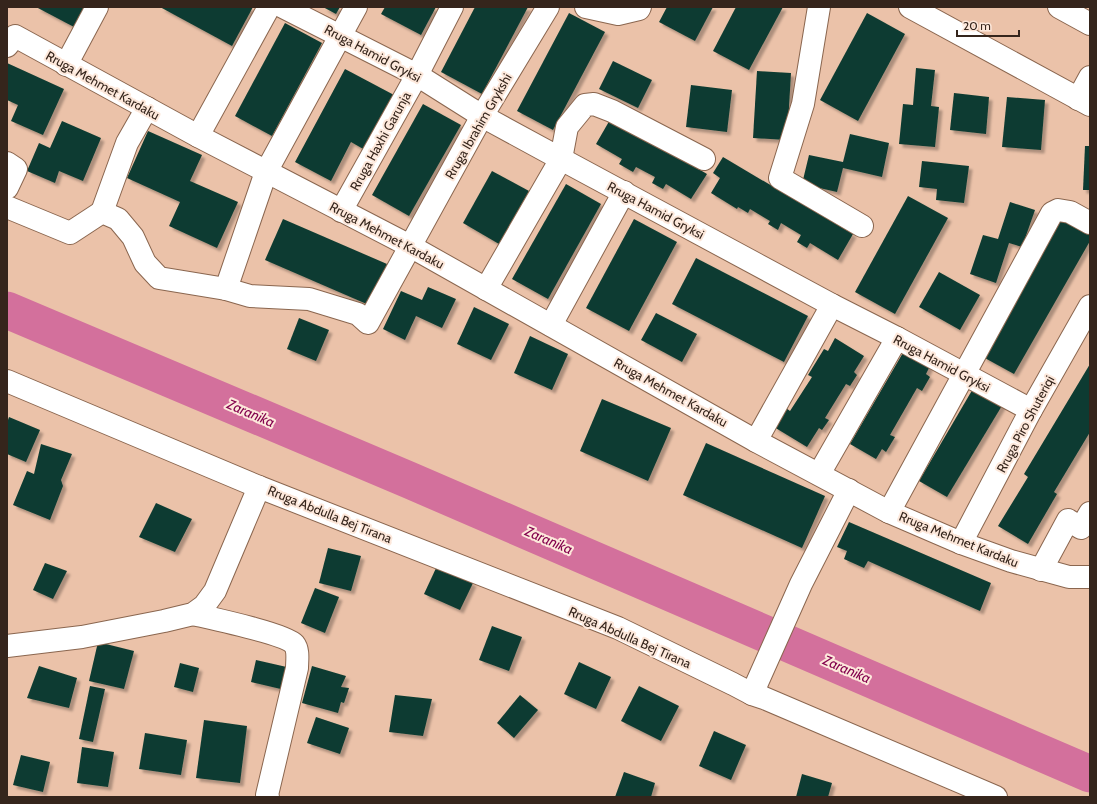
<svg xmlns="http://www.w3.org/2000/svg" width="1097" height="804" viewBox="0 0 1097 804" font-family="Cabin,sans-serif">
<defs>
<filter id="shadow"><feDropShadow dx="3.5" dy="3.5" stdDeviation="1" flood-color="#0004"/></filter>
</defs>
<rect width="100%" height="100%" fill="#ebc2a9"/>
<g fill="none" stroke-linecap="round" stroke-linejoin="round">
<!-- river -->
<polyline stroke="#d3709c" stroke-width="37" points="7,310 409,480 1090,774"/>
</g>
<!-- building -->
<g fill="#0c3b30" filter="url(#shadow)">
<polygon points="36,7 85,7 74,27"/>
<polygon points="160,7 253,7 232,46"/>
<polygon points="323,7 340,7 336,14"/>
<polygon points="385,7 436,7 421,35 381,14"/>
<polygon points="475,7 528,7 482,94 441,72"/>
<polygon points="667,7 713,7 695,41 659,22"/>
<polygon points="736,7 783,7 749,70 713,51"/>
<polygon points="569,13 605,32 553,130 517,111"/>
<polygon points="867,13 905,34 858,121 820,100"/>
<polygon points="285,23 322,43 272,136 235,116"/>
<polygon points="613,61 652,80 638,108 599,89"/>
<polygon points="7,63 64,89 43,135 11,121 18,105 7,100"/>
<polygon points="916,68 935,70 931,106 939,107 935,147 899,144 903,104 913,105"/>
<polygon points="345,69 394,95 365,150 351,142 331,181 295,162"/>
<polygon points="757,71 791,73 787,140 753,138"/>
<polygon points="691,85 732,90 727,132 686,127"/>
<polygon points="954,93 989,97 986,134 950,130"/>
<polygon points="1007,97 1045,100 1041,150 1002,147"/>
<polygon points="423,104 461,125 409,216 372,195"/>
<polygon points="611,118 707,174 691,199 666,184 663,189 652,183 655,177 636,167 633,172 619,164 622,159 596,144"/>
<polygon points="62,121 101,138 83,181 59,171 55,183 27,171 39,143 50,148"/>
<polygon points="148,131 202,155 190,181 238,202 217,248 169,226 180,202 127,178"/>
<polygon points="850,134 889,143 882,177 843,168 837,192 802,184 809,155 843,162"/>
<polygon points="1085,146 1090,146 1090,190 1083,190"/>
<polygon points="723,157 853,234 838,260 810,243 807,248 797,242 801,235 781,223 778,230 768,224 770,221 750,209 748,213 738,207 737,209 711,193 720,178 713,173"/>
<polygon points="922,161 969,166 964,203 936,200 937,189 919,187"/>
<polygon points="492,171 529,191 499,244 463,223"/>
<polygon points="566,184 601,204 548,299 512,279"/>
<polygon points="908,196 948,218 895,314 855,292"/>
<polygon points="1010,202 1035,210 1022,247 1009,243 996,283 970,274 983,235 998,239"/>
<polygon points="1062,217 1090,233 1090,241 1014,374 983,357"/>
<polygon points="283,219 387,264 369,305 265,260"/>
<polygon points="634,219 677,242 629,331 586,308"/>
<polygon points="696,258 808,316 784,362 672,304"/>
<polygon points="939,272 980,295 960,330 919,307"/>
<polygon points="428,287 456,299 442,328 416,316 405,340 383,329 401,291 422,300"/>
<polygon points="474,307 509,324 491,360 457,344"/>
<polygon points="656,313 697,334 682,362 641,340"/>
<polygon points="299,318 329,330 316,361 287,349"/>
<polygon points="530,336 568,354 552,390 514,373"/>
<polygon points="835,338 864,356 854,372 857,375 850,386 846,384 825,418 829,420 822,430 819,428 807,447 774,427 786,408 790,411 812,377 808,375 824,349 828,351"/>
<polygon points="904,351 930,366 926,374 930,377 922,391 917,388 890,435 895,437 886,452 882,449 876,459 850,444"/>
<polygon points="1090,364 1090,432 1054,492 1057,494 1028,544 998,526 1028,477 1024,474"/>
<polygon points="974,387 1003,404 947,497 919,481"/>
<polygon points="602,399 671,428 648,481 580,451"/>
<polygon points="9,417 40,430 26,462 7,454 7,423"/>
<polygon points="706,443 825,496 802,548 683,495"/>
<polygon points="41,444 72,454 61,480 63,486 50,520 13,505 27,471 34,474"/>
<polygon points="156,503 192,519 175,552 139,537"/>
<polygon points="849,522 991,583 980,611 868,561 864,568 844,559 847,551 837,547"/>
<polygon points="328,548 361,556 351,591 319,583"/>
<polygon points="45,563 67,571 53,599 33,590"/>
<polygon points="437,566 473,583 460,610 424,594"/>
<polygon points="315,588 339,597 325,633 301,623"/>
<polygon points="492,626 522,637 509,671 479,660"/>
<polygon points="98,642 134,651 124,689 89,681"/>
<polygon points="256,660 291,668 285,690 251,682"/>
<polygon points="579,662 611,677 596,709 564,694"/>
<polygon points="180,663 199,668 193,692 174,687"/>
<polygon points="39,666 77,678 69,708 27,698"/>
<polygon points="312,666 346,676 341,687 349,688 344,703 341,702 338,713 302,703"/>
<polygon points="90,686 105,689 93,742 79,739"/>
<polygon points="639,686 679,706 661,741 621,721"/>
<polygon points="395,695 432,699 423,736 389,732"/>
<polygon points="520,695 538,710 514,738 497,723"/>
<polygon points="316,717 349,728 340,754 307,743"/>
<polygon points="204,720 247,726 240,783 196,778"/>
<polygon points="714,731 746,745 731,780 699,766"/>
<polygon points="145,733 187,740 181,775 139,769"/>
<polygon points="82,747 114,752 108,787 77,783"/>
<polygon points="21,755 50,762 43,792 13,785"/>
<polygon points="624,772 655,783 651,797 615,797"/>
<polygon points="802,774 832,783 828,797 796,797"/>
</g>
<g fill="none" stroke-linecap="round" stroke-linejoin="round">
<!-- minor casing -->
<g stroke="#8a664f" stroke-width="24">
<g id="minor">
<polyline points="283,7 417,75 482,116 561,159 832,305 897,338 1031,410"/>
<polyline points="586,7 618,14 639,9 640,7"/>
<polyline points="819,7 803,104 780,178 862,226"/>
<polyline points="910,7 1090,105"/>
<polyline points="1059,7 1090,24"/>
<polyline points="66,65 97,7"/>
<polyline points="1078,99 1090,77"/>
<polyline points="198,136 269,7"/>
<polyline points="7,163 16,169 7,188"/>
<polyline points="7,207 70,233 102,212 118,219 133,237 145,263 159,278 226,289 250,296 309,299 358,314 368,323 482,116 548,7"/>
<polyline points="341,211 417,75 452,7"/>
<polyline points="102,212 127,143 147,108"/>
<polyline points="226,289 266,172 356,7"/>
<polyline points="486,289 561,159 567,127 585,105 594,104 612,111 704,159"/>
<polyline points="551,325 624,192"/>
<polyline points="7,381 259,487 618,628 733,684 752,694 764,698 996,797"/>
<polyline points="756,441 832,305"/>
<polyline points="819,474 897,338"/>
<polyline points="889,512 1052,213 1058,210 1070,212 1090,223"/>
<polyline points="961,543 1031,410 1090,306"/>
<polyline points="1041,570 1068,520 1081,528 1090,513"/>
<path d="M 193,614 C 210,618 285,634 294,644 C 299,650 297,661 297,668 L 267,795 L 268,797"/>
<polyline points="7,646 82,637 164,621 193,614 204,606 215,591 259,487"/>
<polyline points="752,694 801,584 849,490"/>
</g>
</g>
<!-- tertiary casing -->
<g stroke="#8a664f" stroke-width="24">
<polyline id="tertiary" points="7,46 15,36 198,136 410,246 756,441 889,512 961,543 1011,561 1069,577 1090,577"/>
</g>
<!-- minor -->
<use href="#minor" stroke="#fff" stroke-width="22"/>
<!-- tertiary -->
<use href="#tertiary" stroke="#fff" stroke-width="22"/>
</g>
<g text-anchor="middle" stroke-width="4" stroke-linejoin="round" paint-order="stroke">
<!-- street labels -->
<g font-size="13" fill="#35251c" stroke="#fde8db">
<text transform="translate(373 53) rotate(28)" y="5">Rruga Hamid Gryksi</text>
<text transform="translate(103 85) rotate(29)" y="5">Rruga Mehmet Kardaku</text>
<text transform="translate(478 126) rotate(-60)" y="5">Rruga Ibrahim Grykshi</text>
<text transform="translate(380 141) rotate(-61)" y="5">Rruga Haxhi Garunja</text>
<text transform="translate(656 210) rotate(28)" y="5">Rruga Hamid Gryksi</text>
<text transform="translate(387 235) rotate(28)" y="5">Rruga Mehmet Kardaku</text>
<text transform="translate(942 363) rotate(28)" y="5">Rruga Hamid Gryksi</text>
<text transform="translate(671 392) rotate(29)" y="5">Rruga Mehmet Kardaku</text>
<text transform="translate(1025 424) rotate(-62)" y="5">Rruga Piro Shuteriqi</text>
<text transform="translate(330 514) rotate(22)" y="5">Rruga Abdulla Bej Tirana</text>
<text transform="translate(959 539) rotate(22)" y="5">Rruga Mehmet Kardaku</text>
<text transform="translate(630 637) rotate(24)" y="5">Rruga Abdulla Bej Tirana</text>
</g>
<!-- water labels -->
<g font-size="14" font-style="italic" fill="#83024e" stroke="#fde8db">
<text transform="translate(251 413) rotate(23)" y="5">Zaranika</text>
<text transform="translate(549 540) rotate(23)" y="5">Zaranika</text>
<text transform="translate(847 669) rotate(23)" y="5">Zaranika</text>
</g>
</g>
<!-- border -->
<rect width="1097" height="804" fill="none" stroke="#35251c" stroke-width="16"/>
<!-- scale -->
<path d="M957 30v6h62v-6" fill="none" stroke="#35251c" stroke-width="2"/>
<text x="963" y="30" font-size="12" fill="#35251c" stroke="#fde8db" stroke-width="3" paint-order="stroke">20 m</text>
</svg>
